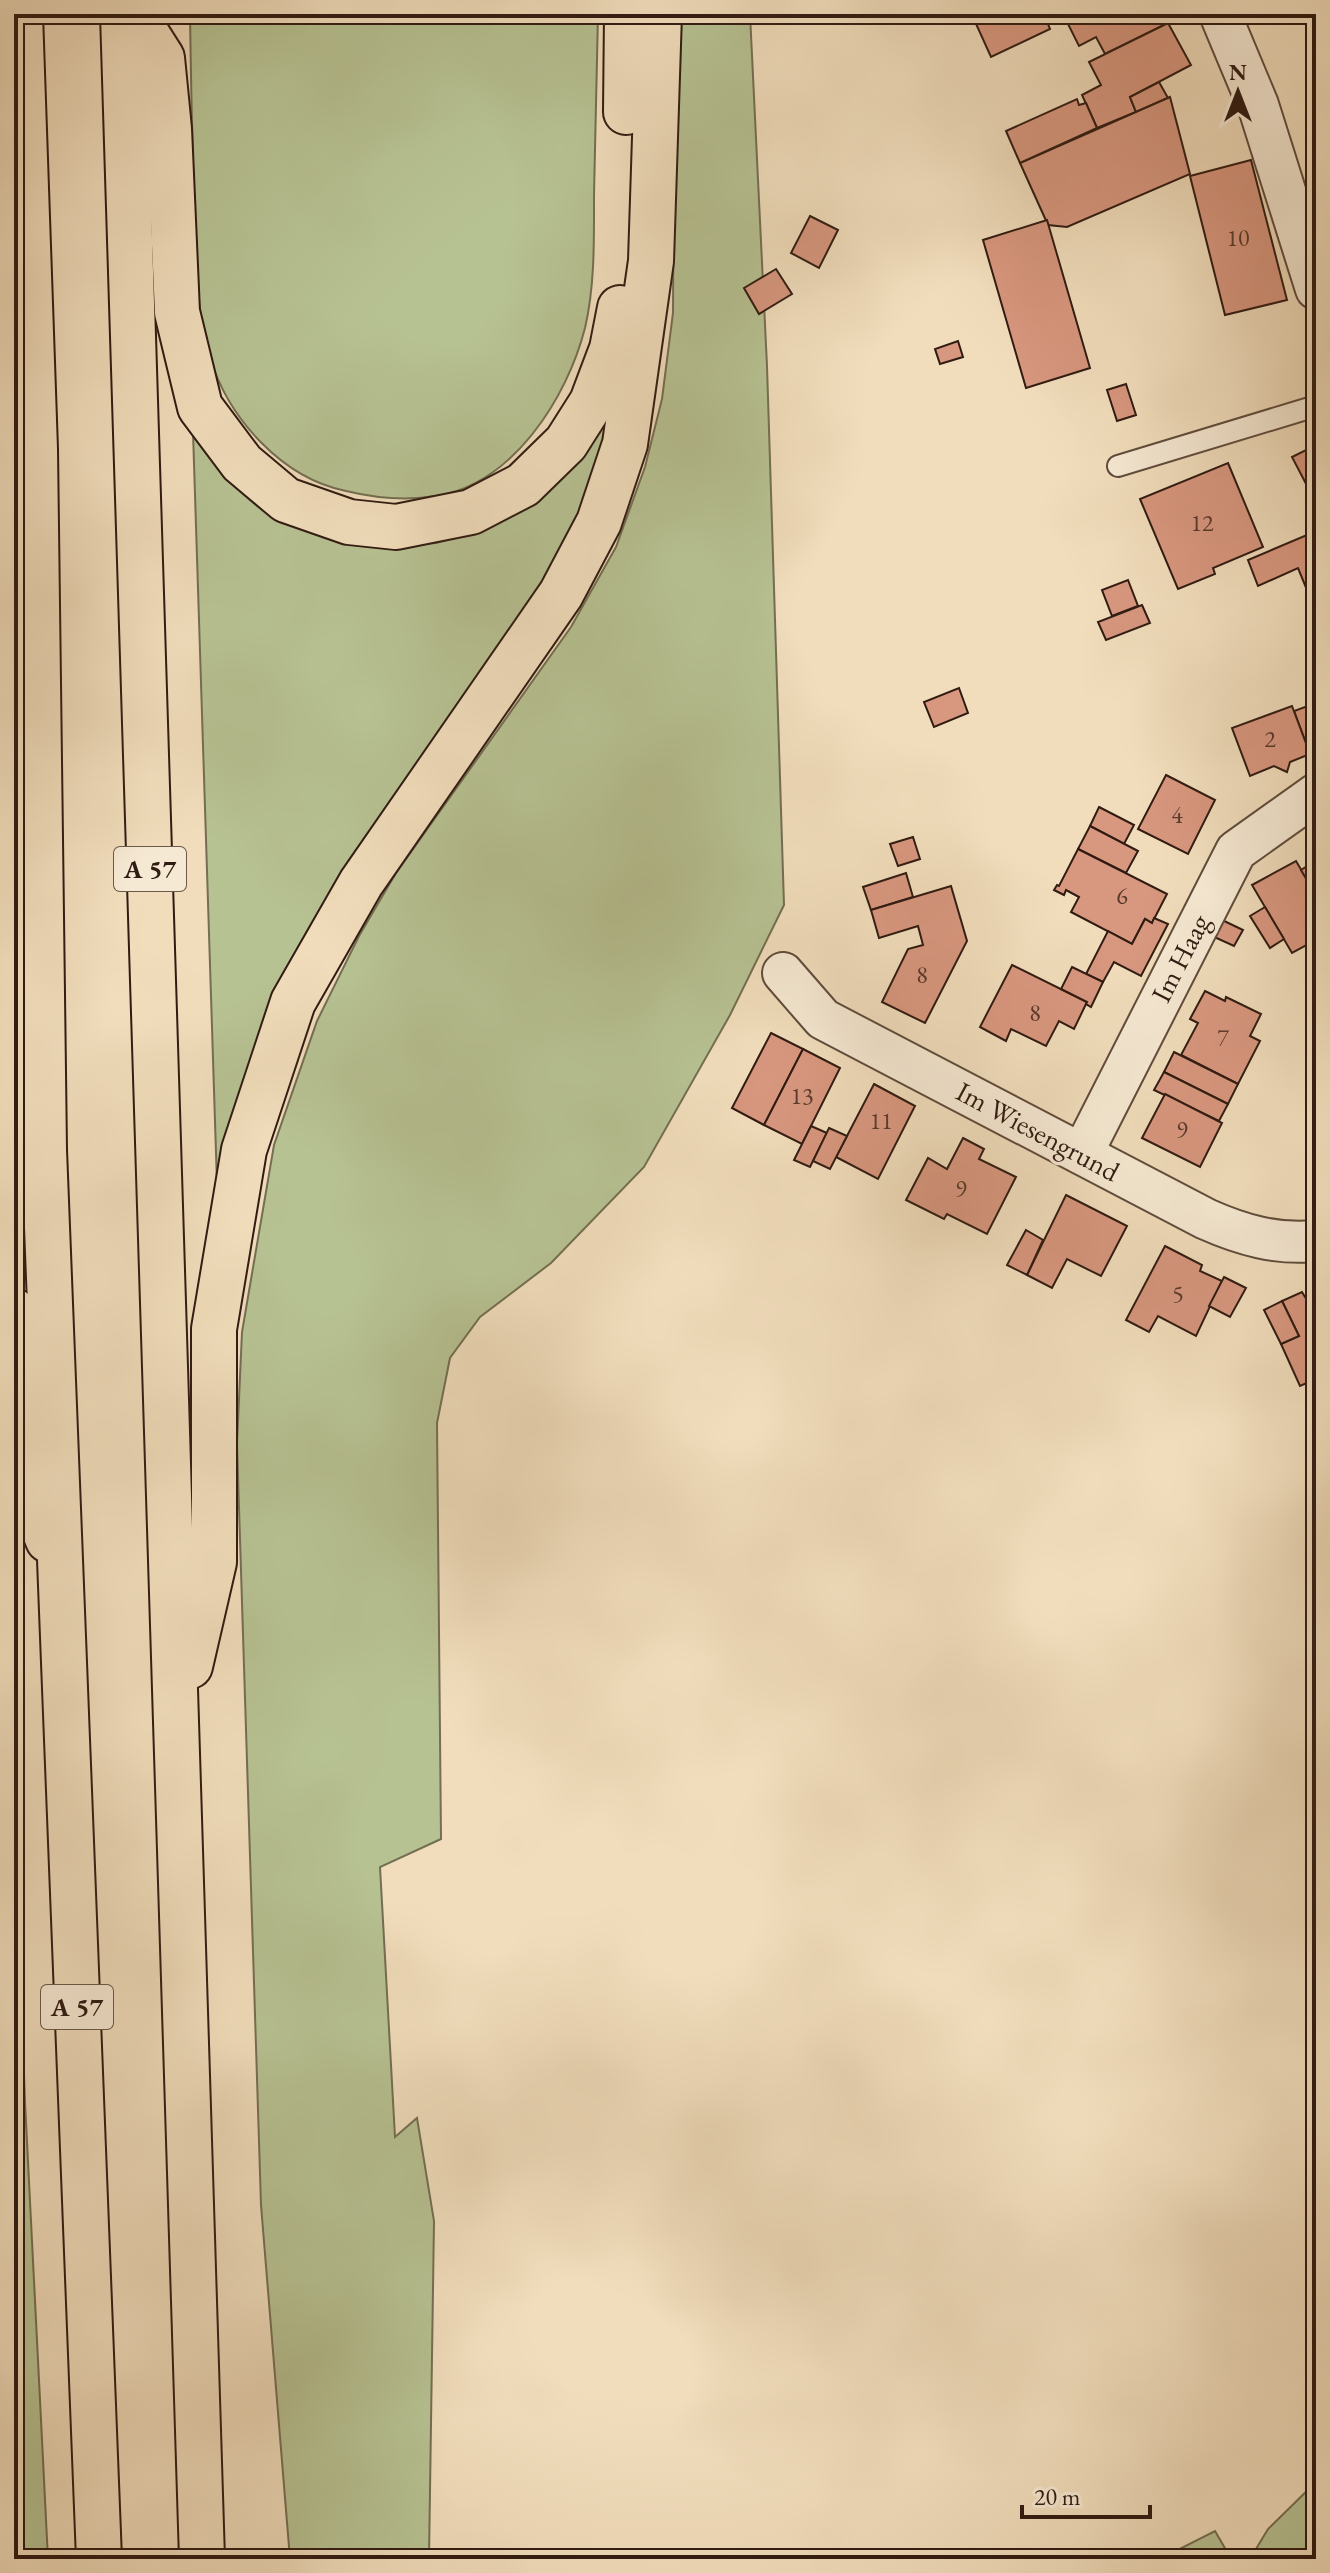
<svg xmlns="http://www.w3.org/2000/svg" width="1330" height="2573" viewBox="0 0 1330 2573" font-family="'EB Garamond',serif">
<rect width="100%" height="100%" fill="#f1ddbc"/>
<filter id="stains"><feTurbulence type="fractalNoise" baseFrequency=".0025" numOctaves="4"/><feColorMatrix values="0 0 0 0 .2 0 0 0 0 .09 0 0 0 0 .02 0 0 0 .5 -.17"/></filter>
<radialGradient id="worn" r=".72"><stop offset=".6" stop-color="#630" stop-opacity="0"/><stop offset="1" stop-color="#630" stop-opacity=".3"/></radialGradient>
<!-- green -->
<g fill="#b7c293" stroke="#746e52" stroke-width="2">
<path d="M 190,14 L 598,14 C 597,74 595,135 594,195 C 594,239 595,285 585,328 C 567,398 513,484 436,496 C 406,501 375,498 346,491 C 282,478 229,419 210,358 C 196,314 197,265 195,220 C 192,151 191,83 190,14 Z"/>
<polygon points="681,14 750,14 767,366 784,905 730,1015 644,1167 551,1263 480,1317 450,1358 437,1423 441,1839 380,1867 395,2137 417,2118 434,2221 429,2559 290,2559 261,2205 237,1444 242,1332 274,1145 317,1021 359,936 396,873 571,627 616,547 645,467 662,399 673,313 674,126"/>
<polygon points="616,382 611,434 576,527 217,1184 193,432 388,546 436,543 480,531"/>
<polygon points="14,1786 25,2102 48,2559 14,2559"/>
<polygon points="1316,2482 1316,2559 1250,2559 1268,2529"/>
<polygon points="1215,2531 1226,2550 1219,2559 1160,2559"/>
</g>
<!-- building -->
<g fill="#d8977f" stroke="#301b12" stroke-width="2">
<polygon points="974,14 1044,14 1050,29 991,57 972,15"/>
<polygon points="1068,14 1163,14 1168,23 1105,54 1096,37 1079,46 1064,16"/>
<polygon points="1168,23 1191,65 1130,97 1136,112 1097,128 1082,95 1101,85 1089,62"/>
<polygon points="1159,82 1168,98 1136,112 1130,97"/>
<polygon points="1170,97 1190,174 1067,227 1048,225 1020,163"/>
<polygon points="1077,99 1079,105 1086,103 1097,128 1020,163 1006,131"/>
<polygon points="1251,160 1287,300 1225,315 1190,176"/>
<polygon points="810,216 838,230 819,268 791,253"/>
<polygon points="1047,220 1090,368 1026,388 983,240"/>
<polygon points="776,269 792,294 759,314 744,288"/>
<polygon points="958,341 963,357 940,364 935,349"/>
<polygon points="1126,384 1136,415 1117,421 1107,390"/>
<polygon points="1316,445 1316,503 1292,457"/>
<polygon points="1228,463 1263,547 1213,568 1215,574 1178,589 1140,499"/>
<polygon points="1314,532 1316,535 1316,612 1298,568 1258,586 1248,560"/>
<polygon points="1128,580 1138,606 1112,616 1102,590"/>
<polygon points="1142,605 1150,623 1106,640 1098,622"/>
<polygon points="959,688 968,713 934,727 924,702"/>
<polygon points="1313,704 1316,713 1316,746 1308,749 1294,711"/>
<polygon points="1292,706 1310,754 1290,762 1287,772 1274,766 1250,776 1232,728"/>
<polygon points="1166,775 1215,800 1188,854 1138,829"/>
<polygon points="1099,807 1134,825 1124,844 1090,826"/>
<polygon points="1090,826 1138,851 1126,873 1078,849"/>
<polygon points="913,837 920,859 898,866 890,844"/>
<polygon points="1078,849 1167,894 1152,923 1145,919 1132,944 1071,912 1079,897 1066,890 1064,895 1054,890 1057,885 1059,886"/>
<polygon points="1296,861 1316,895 1316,940 1292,953 1252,885"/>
<polygon points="1315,861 1316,863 1316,895 1301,870"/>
<polygon points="906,873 913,897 871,910 863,887"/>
<polygon points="951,886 967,941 925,1023 882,1002 908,949 923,945 918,926 879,938 871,910"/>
<polygon points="1265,907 1284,939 1270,948 1250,916"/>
<polygon points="1154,918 1168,924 1141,976 1114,962 1103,982 1086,974 1108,931 1132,944 1145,919 1152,923"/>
<polygon points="1220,919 1243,930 1234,946 1212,936"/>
<polygon points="1012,965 1087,1002 1074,1029 1059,1021 1046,1046 1011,1029 1006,1041 980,1027"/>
<polygon points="1072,967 1103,982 1091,1007 1086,1004 1087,1002 1061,989"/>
<polygon points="1205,991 1225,1001 1226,997 1261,1014 1250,1036 1260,1041 1238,1084 1181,1055 1198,1023 1190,1019"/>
<polygon points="771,1033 803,1049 764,1125 732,1108"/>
<polygon points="803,1049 840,1068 802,1144 764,1125"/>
<polygon points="1174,1052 1238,1084 1228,1104 1164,1072"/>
<polygon points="1164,1072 1228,1104 1219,1121 1154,1090"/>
<polygon points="874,1084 915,1106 878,1179 836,1157"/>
<polygon points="1165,1094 1222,1123 1200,1167 1142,1138"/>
<polygon points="811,1126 827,1133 810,1167 794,1160"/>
<polygon points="829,1128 847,1136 830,1169 813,1161"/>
<polygon points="963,1138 984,1149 979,1159 1016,1177 987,1234 947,1214 944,1219 906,1200 928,1158 947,1169"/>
<polygon points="1066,1195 1127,1226 1101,1276 1067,1259 1052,1288 1027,1275"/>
<polygon points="1026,1230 1043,1240 1027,1275 1007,1265"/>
<polygon points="1165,1246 1202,1265 1200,1271 1222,1281 1196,1336 1158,1316 1149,1332 1126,1320"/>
<polygon points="1224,1277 1246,1288 1230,1317 1209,1306"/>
<polygon points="1302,1292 1305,1297 1316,1292 1316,1358 1310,1361 1316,1379 1300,1386 1281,1344 1299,1336 1282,1301"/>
<polygon points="1282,1301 1299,1336 1281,1344 1264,1310"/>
</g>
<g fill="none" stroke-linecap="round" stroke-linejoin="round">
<!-- service casing -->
<g stroke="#604c3c" stroke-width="24">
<polyline id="service" points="1118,466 1316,406"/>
</g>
<!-- minor casing -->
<g stroke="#604c3c" stroke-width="44">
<g id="minor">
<polyline points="1220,14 1258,105 1316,289"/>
<path d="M 783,973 L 823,1019 L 1206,1219 C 1242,1235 1277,1245 1316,1241"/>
<polyline points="1082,1154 1236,851 1316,794"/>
</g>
</g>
<!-- motorway casing -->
<g stroke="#301b12" stroke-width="48">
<g id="motorway">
<polyline points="20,14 35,449 44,1150 99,2559"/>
<polyline points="123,14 202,2559"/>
<polyline points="134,14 162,58 169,129 177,312 200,407 242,463 286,500 349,522 396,527 471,512 523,485 566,443 592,402 612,349 620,308"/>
<polyline points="626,112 627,14"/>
<polyline points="14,1311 22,1474 48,1540"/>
<polyline points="190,1666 214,1562 214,1329 244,1150 293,1002 361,883 561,594 599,522 625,444 651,261 659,14"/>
</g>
</g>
<!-- service -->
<use href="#service" stroke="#f6e9d3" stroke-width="20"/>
<!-- minor -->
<use href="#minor" stroke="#f6e9d3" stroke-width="40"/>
<!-- motorway -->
<use href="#motorway" stroke="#f1ddbc" stroke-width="44"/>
</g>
<g text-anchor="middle" stroke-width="7" stroke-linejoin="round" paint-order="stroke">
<!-- number labels -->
<g font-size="24" fill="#5a3a2d">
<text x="1238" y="246">10</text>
<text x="1202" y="531">12</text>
<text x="1270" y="747">2</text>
<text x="1177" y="823">4</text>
<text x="1122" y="904">6</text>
<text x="922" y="983">8</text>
<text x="1035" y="1021">8</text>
<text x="1223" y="1046">7</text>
<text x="802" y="1104">13</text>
<text x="881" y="1129">11</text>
<text x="1182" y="1138">9</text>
<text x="961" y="1197">9</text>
<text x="1178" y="1302">5</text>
</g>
<!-- shield labels -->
<g fill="#f6e9d3" stroke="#6b594c" stroke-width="2">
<rect x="114" y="847" width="72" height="44" rx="6"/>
<rect x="41" y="1985" width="72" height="44" rx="6"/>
</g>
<g font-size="26" font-weight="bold" fill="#301b12">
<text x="150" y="878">A 57</text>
<text x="77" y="2016">A 57</text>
</g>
<!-- street labels -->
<g font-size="28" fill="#301b12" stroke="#f6e9d3">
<text transform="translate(1180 958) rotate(-63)" y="10">Im Haag</text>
<text transform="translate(1038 1131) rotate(28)" y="10">Im Wiesengrund</text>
</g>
</g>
<!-- margin -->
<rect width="1330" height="2573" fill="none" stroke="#f1ddbc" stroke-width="48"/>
<rect x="16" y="16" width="1298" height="2541" fill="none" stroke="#301b12" stroke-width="4"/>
<rect x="24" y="24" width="1282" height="2525" fill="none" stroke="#301b12" stroke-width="2"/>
<!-- north arrow -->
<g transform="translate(1238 92)" stroke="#f6e9d3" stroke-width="6" paint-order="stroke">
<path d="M0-6L14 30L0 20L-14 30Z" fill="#301b12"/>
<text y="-12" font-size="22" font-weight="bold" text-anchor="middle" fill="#301b12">N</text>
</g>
<!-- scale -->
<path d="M1022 2505v12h128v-12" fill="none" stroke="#301b12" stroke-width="4"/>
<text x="1034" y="2505" font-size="24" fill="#301b12" stroke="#f6e9d3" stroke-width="6" paint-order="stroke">20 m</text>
<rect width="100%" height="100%" filter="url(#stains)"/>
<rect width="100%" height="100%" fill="url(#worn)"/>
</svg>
